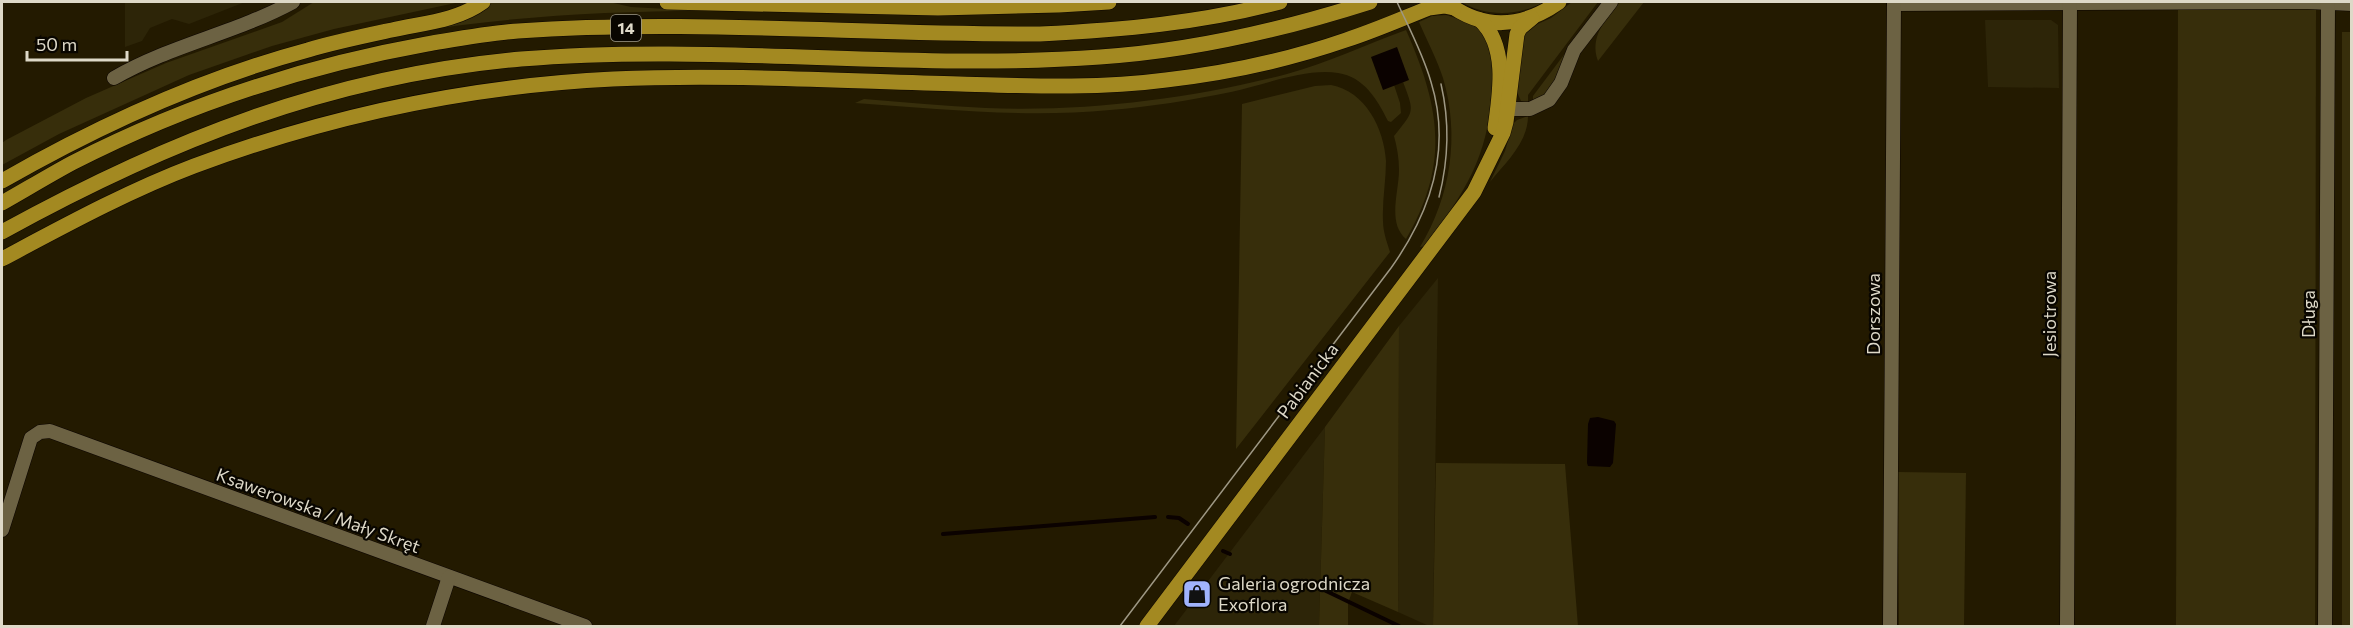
<svg xmlns="http://www.w3.org/2000/svg" width="2353" height="628" viewBox="0 0 2353 628" font-family="Commissioner,sans-serif">
<rect width="100%" height="100%" fill="#231a00"/>
<!-- built -->
<g fill="#2d2508">
<polygon points="125,2 245,2 189,24 172,19 150,28 142,41 125,47"/>
<polygon points="1985,20 2051,20 2058,25 2059,88 1988,87"/>
<polygon points="1438,278 1433,626 1429,626 1398,612 1399,326"/>
<polygon points="1325,427 1319,626 1174,626"/>
</g>
<!-- green -->
<g fill="#372e0b">
<polygon points="314,2 460,2 334,29 272,46 189,75 59,134 2,165 2,143 6,140 86,98 166,63 282,22"/>
<path d="M 491,2 L 609,2 L 631,7 L 703,11 C 603,11 505,17 406,33 L 483,8 Z"/>
<path d="M 1461,2 L 1544,2 C 1518,16 1487,17 1461,2 Z"/>
<polygon points="1572,2 1598,2 1528,95 1528,103 1521,101 1517,92 1521,38 1531,27 1551,18"/>
<path d="M 1619,2 L 1644,2 L 1598,61 C 1589,37 1606,19 1619,2 Z"/>
<polygon points="2178,2 2316,2 2315,626 2176,626"/>
<path d="M 1446,15 C 1459,19 1482,26 1489,40 C 1495,54 1493,75 1492,90 C 1488,158 1465,192 1425,246 L 1420,247 C 1451,196 1460,135 1443,78 C 1437,59 1427,41 1419,22 L 1432,16 Z"/>
<path d="M 1406,30 C 1440,107 1450,163 1406,239 C 1387,223 1399,192 1399,170 C 1399,158 1397,147 1394,136 C 1414,111 1415,113 1403,82 L 1409,80 L 1383,89 L 1394,85 L 1400,103 L 1401,113 L 1391,122 L 1388,121 C 1377,99 1364,77 1338,73 C 1305,68 1264,85 1231,92 C 1191,100 1150,107 1110,110 C 1025,118 939,109 855,103 L 864,99 C 904,102 945,106 986,108 C 1086,112 1190,99 1287,74 C 1327,63 1367,44 1406,30 Z"/>
<polygon points="2342,32 2352,32 2351,626 2342,626"/>
<path d="M 1566,52 C 1559,75 1554,91 1533,103 L 1533,96 Z"/>
<path d="M 1331,85 C 1365,91 1384,128 1386,161 C 1386,181 1382,201 1383,221 C 1383,232 1387,242 1390,252 L 1236,449 L 1242,104 L 1315,86 Z"/>
<path d="M 1528,116 C 1528,143 1505,163 1490,182 L 1505,151 L 1513,124 L 1517,120 Z"/>
<polygon points="1399,326 1398,612 1352,592 1348,603 1348,626 1319,626 1325,427"/>
<polygon points="1436,463 1565,464 1578,626 1433,626"/>
<polygon points="1898,472 1966,473 1964,626 1899,626"/>
</g>
<!-- water -->
<g fill="#0b0200">
<polygon points="1397,47 1409,80 1383,90 1371,57"/>
<polygon points="1598,417 1614,421 1616,424 1613,463 1610,467 1588,466 1587,463 1588,424 1590,418"/>
</g>
<g fill="none" stroke-linecap="round" stroke-linejoin="round">
<!-- stream -->
<g stroke="#0b0200" stroke-width="4">
<polyline points="1168,517 1179,518 1188,524"/>
<polyline points="943,534 1155,517"/>
<polyline points="1223,551 1230,554"/>
<polyline points="1322,589 1399,626"/>
</g>
<!-- minor casing -->
<g stroke="#0c0500" stroke-width="15">
<g id="minor">
<polyline points="1894,4 2308,2 2352,4"/>
<path d="M 114,78 C 171,45 236,33 293,2"/>
<polyline points="1509,109 1530,109 1549,100 1561,83 1574,50 1611,2"/>
<polyline points="2,530 31,438 40,432 50,431 585,626"/>
<polyline points="433,626 449,577"/>
<polyline points="1890,626 1894,2"/>
<polyline points="2067,626 2070,2"/>
<polyline points="2325,626 2328,2"/>
</g>
</g>
<!-- major casing -->
<g stroke="#0c0500" stroke-width="16">
<g id="major">
<polyline points="667,2 938,8 1059,5 1109,2"/>
<path d="M 1446,2 C 1483,31 1522,28 1559,2"/>
<path d="M 1480,20 C 1508,46 1500,93 1495,128"/>
<path d="M 2,181 C 98,126 200,79 308,50 C 335,42 364,36 392,30 C 423,23 457,21 483,2"/>
<path d="M 2,203 C 25,190 48,176 72,163 C 183,106 304,66 427,44 C 457,39 488,33 518,31 C 691,19 866,35 1040,34 C 1120,30 1202,23 1280,2"/>
<path d="M 2,232 C 167,141 330,76 521,59 C 714,43 907,71 1100,57 C 1192,51 1282,30 1370,2"/>
<path d="M 2,259 C 64,226 128,191 194,166 C 328,116 470,86 613,79 C 728,74 844,81 960,84 C 1029,86 1098,89 1166,80 C 1227,73 1288,60 1346,40 C 1374,31 1401,19 1429,8 L 1444,6 L 1454,8"/>
<polyline points="1147,626 1474,192 1503,133 1506,122 1517,34 1520,28 1532,18"/>
</g>
</g>
<!-- minor -->
<use href="#minor" stroke="#6c6243" stroke-width="14"/>
<!-- major -->
<use href="#major" stroke="#a38921" stroke-width="15"/>
<!-- tram -->
<g stroke="#9e9884" stroke-width="1.5">
<path d="M 1439,197 C 1449,158 1450,123 1441,84"/>
<path d="M 1120,626 L 1391,268 C 1431,212 1452,150 1431,82 C 1423,54 1409,28 1397,2"/>
</g>
</g>
<!-- icons -->
<defs>
<g id="shop-square" transform="scale(1.5)"><rect x="-9" y="-9" width="18" height="18" rx="4" fill="#a0b3fd" stroke="#090600"/><path d="M-5-2.5h2.3a2.7 3.5 0 0 1 5.4 0H5L5.5 6h-11ZM-1.5-2.5h3a1.5 2.3 0 0 0-3 0Z" fill="#111"/></g>
</defs>
<g fill-rule="evenodd">
<use href="#shop-square" x="1197" y="594"/>
</g>
<g text-anchor="middle" stroke-width="4.5" stroke-linejoin="round" paint-order="stroke">
<!-- shield labels -->
<rect fill="#090600" stroke="#9e9a8c" stroke-width="1.5" x="611" y="15" width="30" height="26" rx="4.5"/>
<g font-size="16" font-weight="bold" fill="#ded9c8">
<text x="626" y="34">14</text>
</g>
<!-- street labels -->
<g font-size="18" fill="#ded9c8" stroke="#090600">
<text transform="translate(1874 314) rotate(-90)" y="6">Dorszowa</text>
<text transform="translate(2050 314) rotate(-90)" y="6">Jesiotrowa</text>
<text transform="translate(2309 314) rotate(-90)" y="6">Długa</text>
<text transform="translate(1308 381) rotate(-53)" y="6">Pabianicka</text>
<text transform="translate(318 511) rotate(20)" y="6">Ksawerowska / Mały Skręt</text>
</g>
<!-- poi labels -->
<g font-size="18" fill="#ded9c8" stroke="#090600" text-anchor="start">
<text x="1218" y="590">Galeria ogrodnicza<tspan x="1218" dy="21">Exoflora</tspan></text>
</g>
</g>
<!-- border -->
<rect width="2353" height="628" fill="none" stroke="#ded9c8" stroke-width="6"/>
<!-- scale -->
<path d="M27 51v9h100v-9" fill="none" stroke="#ded9c8" stroke-width="3"/>
<text x="36" y="51" font-size="18" fill="#ded9c8" stroke="#090600" stroke-width="4.5" paint-order="stroke">50 m</text>
</svg>
